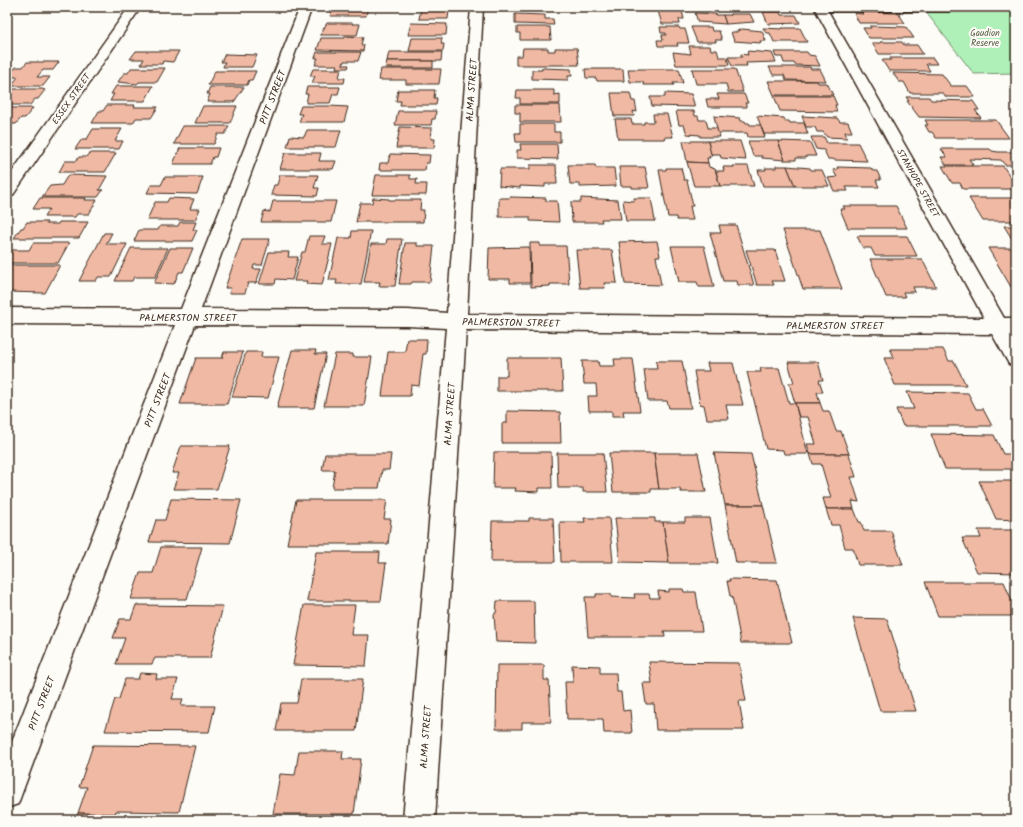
<svg xmlns="http://www.w3.org/2000/svg" width="1023" height="827" viewBox="0 0 1023 827" font-family="Kalam,sans-serif">
<rect width="100%" height="100%" fill="#fdfcf7"/>
<filter id="ink" filterUnits="userSpaceOnUse"><feTurbulence type="fractalNoise" baseFrequency=".025" numOctaves="2"/><feDisplacementMap in="SourceGraphic" scale="8" xChannelSelector="R" yChannelSelector="G"/><feConvolveMatrix kernelMatrix="1 2 1 2 8 2 1 2 1" color-interpolation-filters="sRGB"/></filter>
<g filter="url(#ink)">
<!-- green -->
<polygon fill="#aff0b8" stroke="#758d6b" points="961,7 1016,7 1016,76 1014,73 974,74 925,11 964,11"/>
<!-- building -->
<g fill="#f0b9a4" stroke="#3b2a1e">
<polygon points="333,7 368,7 366,16 330,16"/>
<polygon points="421,8 449,10 448,19 419,19"/>
<polygon points="658,11 682,11 684,19 679,19 680,24 662,24"/>
<polygon points="763,12 780,12 781,15 796,15 800,23 768,24"/>
<polygon points="861,12 898,13 905,23 859,23 854,13 863,14"/>
<polygon points="695,13 716,14 716,15 723,15 726,24 698,22"/>
<polygon points="515,14 545,15 545,19 553,19 554,25 515,24"/>
<polygon points="730,14 750,14 754,22 726,24 723,15 731,15"/>
<polygon points="327,23 353,23 352,24 360,24 357,35 320,35"/>
<polygon points="411,23 447,24 446,35 408,35"/>
<polygon points="870,26 906,27 914,38 869,38 863,28 871,28"/>
<polygon points="517,27 550,27 551,40 520,40 520,33 517,33"/>
<polygon points="660,27 679,27 680,29 685,29 689,43 677,43 678,46 658,46 657,40 663,40 662,35 666,35 666,33 661,33"/>
<polygon points="691,27 711,27 712,31 719,31 722,40 715,40 716,42 697,42"/>
<polygon points="763,28 782,29 782,28 800,28 807,42 774,42 770,33 766,33"/>
<polygon points="742,29 762,31 766,41 760,41 761,43 734,41 731,32 737,32 737,31"/>
<polygon points="346,36 363,37 361,45 364,45 363,51 317,50 321,38 345,38"/>
<polygon points="412,38 442,38 441,44 444,44 443,51 409,51"/>
<polygon points="880,42 902,42 904,45 917,45 923,54 879,54 872,43 881,43"/>
<polygon points="689,46 710,46 711,50 717,50 719,57 727,57 729,65 676,65 673,52 691,54"/>
<polygon points="523,48 548,48 548,51 555,51 555,48 577,48 579,65 516,65 516,56 522,56"/>
<polygon points="136,51 179,51 173,62 163,61 162,64 141,64 144,59 130,59"/>
<polygon points="747,51 772,53 776,62 746,63 747,66 732,66 728,57 742,57 741,54 748,55"/>
<polygon points="317,52 361,52 358,61 344,61 343,65 349,65 348,68 336,68 337,65 315,65 318,58 315,58"/>
<polygon points="389,52 442,52 441,61 387,61"/>
<polygon points="774,52 807,52 809,55 815,56 820,66 795,65 794,63 784,63 782,57 776,57"/>
<polygon points="225,54 257,55 252,67 223,67 225,62 221,62"/>
<polygon points="890,58 933,58 937,64 926,64 930,71 889,71 882,60 891,60"/>
<polygon points="387,61 433,61 433,68 385,68"/>
<polygon points="27,62 59,62 53,70 43,70 37,77 50,77 43,86 11,86 18,77 7,77 16,67 23,67"/>
<polygon points="769,67 810,67 811,69 820,69 826,81 786,80 784,75 773,75"/>
<polygon points="131,68 165,68 157,82 139,82 137,84 118,82 124,73 128,73"/>
<polygon points="542,68 571,69 572,76 568,76 568,80 532,79 532,70 542,70"/>
<polygon points="313,69 341,69 339,78 345,78 344,83 312,83 315,76 310,76"/>
<polygon points="381,69 441,69 439,84 406,84 406,80 379,80"/>
<polygon points="585,69 623,69 624,81 597,81 596,78 586,78"/>
<polygon points="628,69 679,69 683,83 673,83 674,85 644,85 643,82 630,82"/>
<polygon points="692,69 735,69 743,92 728,92 726,84 696,84"/>
<polygon points="215,71 256,71 252,80 249,80 247,85 208,85"/>
<polygon points="893,73 942,74 951,86 967,86 975,97 946,97 943,93 910,93 904,82 899,82"/>
<polygon points="768,81 817,81 818,83 827,83 833,95 774,95"/>
<polygon points="116,86 153,86 145,101 110,101 114,94 111,94"/>
<polygon points="210,87 244,87 234,102 207,102 210,94 207,94"/>
<polygon points="307,87 340,87 338,94 333,94 330,103 306,103 308,94 305,94"/>
<polygon points="10,89 42,89 45,90 38,99 35,99 30,105 7,105 7,93"/>
<polygon points="398,90 435,90 434,98 437,98 436,105 400,105 401,101 396,101"/>
<polygon points="517,90 554,90 554,95 560,94 560,104 520,104 520,98 516,98"/>
<polygon points="611,93 630,93 632,101 635,101 637,112 633,111 634,116 614,116"/>
<polygon points="665,93 691,94 695,107 652,106 650,97 665,97"/>
<polygon points="717,94 744,94 748,103 745,103 747,107 708,107 706,99 719,99"/>
<polygon points="774,96 833,96 837,105 835,105 837,112 780,111"/>
<polygon points="906,97 929,97 931,100 973,101 979,110 975,110 981,118 919,117 907,101 909,101"/>
<polygon points="107,105 135,105 134,107 158,107 151,118 136,118 133,123 92,123 99,111 103,111"/>
<polygon points="515,105 560,105 561,122 520,122 520,113 515,113"/>
<polygon points="203,106 237,106 230,123 195,123"/>
<polygon points="301,106 329,106 348,107 344,122 299,122 302,114 298,114"/>
<polygon points="7,108 33,108 25,118 21,118 16,124 7,124"/>
<polygon points="398,111 436,111 435,119 432,119 431,125 395,125"/>
<polygon points="676,111 694,111 695,116 698,116 699,120 706,120 708,128 717,128 720,137 700,137 700,135 687,134 684,125 679,125"/>
<polygon points="653,114 667,114 673,137 664,137 665,139 618,139 615,119 631,119 632,124 644,124 644,122 654,122"/>
<polygon points="714,116 740,118 741,121 745,121 746,123 749,123 750,125 761,125 765,137 748,137 747,133 718,133"/>
<polygon points="757,116 784,118 785,121 789,121 790,123 804,123 808,134 764,134"/>
<polygon points="802,116 837,118 840,122 848,122 852,132 845,132 847,138 827,137 823,132 817,132 815,127 806,127"/>
<polygon points="925,120 996,120 1009,138 936,138 932,132 929,132 925,125 928,125"/>
<polygon points="520,124 554,124 554,132 560,132 560,142 516,142 515,133 520,133"/>
<polygon points="183,126 229,126 225,134 218,134 214,144 174,144"/>
<polygon points="400,127 432,128 431,139 435,139 434,148 396,148"/>
<polygon points="93,129 122,129 115,141 123,141 119,149 75,149 82,139 87,139"/>
<polygon points="307,130 341,130 336,147 287,147 290,136 304,137"/>
<polygon points="811,137 824,137 827,143 858,143 867,161 834,160 833,159 828,159 824,150 816,149"/>
<polygon points="683,141 708,141 712,156 709,156 710,158 707,158 708,163 687,162"/>
<polygon points="708,141 740,141 746,160 721,158 720,154 711,154"/>
<polygon points="748,141 778,141 785,160 762,158 762,156 753,156"/>
<polygon points="778,141 810,142 816,156 806,156 806,158 796,158 796,160 785,160"/>
<polygon points="520,144 557,144 558,159 517,158 517,150 521,150"/>
<polygon points="180,148 219,148 216,157 213,157 210,164 173,164"/>
<polygon points="941,149 990,149 992,151 998,152 1015,152 1016,165 1005,165 1001,160 969,159 973,165 946,165 941,157 947,157"/>
<polygon points="89,153 116,153 105,172 59,172 65,161 76,161 79,157 86,157"/>
<polygon points="285,153 321,153 319,161 336,161 333,169 280,169"/>
<polygon points="390,154 430,155 429,163 426,163 425,170 379,170 380,163 388,163"/>
<polygon points="687,162 708,163 709,167 715,169 720,186 694,186"/>
<polygon points="530,165 556,165 557,184 545,184 545,187 520,186 520,188 499,186 500,169 530,169"/>
<polygon points="568,165 595,165 596,168 614,168 616,186 580,187 580,184 570,184"/>
<polygon points="733,166 748,166 754,186 720,186 716,171 724,171 723,167 734,167"/>
<polygon points="776,166 787,166 795,186 763,186 758,170 766,170 765,168 776,168"/>
<polygon points="787,166 810,168 811,170 822,170 829,186 795,186"/>
<polygon points="942,166 1003,166 1016,185 1016,189 963,189 960,183 952,183"/>
<polygon points="619,167 645,167 649,188 632,188 632,186 621,186"/>
<polygon points="837,167 871,168 873,171 877,171 881,180 876,180 879,187 846,187 848,191 834,191 828,178 837,177 833,170 838,169"/>
<polygon points="666,168 681,168 684,180 687,180 693,206 690,206 693,220 677,220 676,217 668,217 659,170 666,170"/>
<polygon points="68,175 107,176 99,190 103,190 98,197 42,197 50,186 62,185"/>
<polygon points="280,175 318,175 314,188 319,188 317,196 271,195 274,185 277,185"/>
<polygon points="376,175 410,175 410,179 417,179 416,184 427,184 426,195 372,195"/>
<polygon points="165,177 203,177 197,194 147,193 151,185 161,185"/>
<polygon points="510,197 546,198 546,201 557,201 559,222 530,221 530,217 499,217 499,198 510,198"/>
<polygon points="40,198 86,198 85,200 97,200 89,214 77,214 75,217 44,217 49,209 33,209"/>
<polygon points="169,198 194,199 190,209 200,209 195,220 147,220 155,202 167,202"/>
<polygon points="373,198 389,199 389,200 421,200 420,210 424,210 423,222 356,222 360,203 372,203"/>
<polygon points="581,198 618,200 621,219 601,219 602,222 572,222 571,202 581,202"/>
<polygon points="634,198 651,198 655,221 626,221 623,200 634,201"/>
<polygon points="969,198 1016,198 1016,221 983,221"/>
<polygon points="273,201 336,201 331,222 261,222 264,211 270,212"/>
<polygon points="843,206 896,206 907,228 848,228 840,209 845,209"/>
<polygon points="27,222 47,222 46,224 58,224 59,222 88,222 79,238 14,238 21,228 23,228"/>
<polygon points="180,222 196,222 193,230 197,230 192,241 134,241 139,230 158,230 160,226 178,226"/>
<polygon points="719,225 736,225 754,285 738,285 737,281 723,281 710,233 721,233"/>
<polygon points="1004,226 1016,226 1016,245"/>
<polygon points="783,230 820,230 842,289 803,289"/>
<polygon points="352,231 371,231 361,284 336,284 337,280 329,280 338,238 351,238"/>
<polygon points="104,233 112,233 106,244 127,244 111,277 98,277 96,281 79,281"/>
<polygon points="309,236 325,236 322,244 332,244 322,285 306,284 307,281 294,281 302,252 305,252"/>
<polygon points="857,236 907,236 917,256 875,256 871,248 863,248"/>
<polygon points="242,239 270,239 262,265 254,265 253,269 261,269 256,283 248,283 245,293 229,293 231,288 225,288"/>
<polygon points="387,239 402,239 395,286 379,286 380,282 364,282 371,244 386,244"/>
<polygon points="657,241 660,256 656,256 661,285 625,284 619,242"/>
<polygon points="33,243 69,243 58,263 7,263 7,259 12,250 29,250"/>
<polygon points="405,243 417,243 417,246 434,246 430,282 412,282 411,284 399,284"/>
<polygon points="530,243 540,243 540,246 566,246 569,284 550,284 550,286 531,287"/>
<polygon points="671,246 704,246 714,287 699,287 697,282 679,282"/>
<polygon points="529,247 530,283 510,283 510,279 488,279 489,248"/>
<polygon points="131,248 168,248 155,277 134,277 132,281 115,281"/>
<polygon points="170,248 193,248 183,272 179,272 174,284 154,283"/>
<polygon points="988,248 1013,248 1016,252 1016,287 1011,287"/>
<polygon points="576,250 612,250 617,283 604,283 605,288 580,288"/>
<polygon points="746,250 775,250 785,281 772,281 774,285 757,285"/>
<polygon points="269,252 289,252 288,257 298,257 292,280 276,279 275,284 259,284"/>
<polygon points="870,259 922,259 936,287 913,287 915,292 903,292 905,297 886,297"/>
<polygon points="7,265 60,265 45,293 7,292"/>
<polygon points="407,339 427,339 426,354 423,354 419,386 411,385 410,396 382,396 388,352 405,352"/>
<polygon points="890,349 943,349 949,361 954,361 966,385 895,385 884,358 894,358"/>
<polygon points="292,350 316,350 315,354 326,354 314,408 277,408"/>
<polygon points="224,352 243,352 227,404 180,404 196,358 222,358"/>
<polygon points="246,352 262,352 261,357 279,357 268,398 232,397"/>
<polygon points="335,354 353,354 353,357 372,357 364,406 324,406"/>
<polygon points="507,358 561,358 563,391 497,391 497,376 507,376"/>
<polygon points="614,359 633,359 640,411 623,411 624,416 612,416 612,411 589,411 588,396 597,396 596,384 584,384 582,361 598,361 599,366 615,366"/>
<polygon points="656,361 682,361 691,408 669,408 667,401 648,401 644,369 657,369"/>
<polygon points="788,362 818,362 823,380 819,380 823,392 817,392 820,403 795,403 789,383 794,383"/>
<polygon points="707,363 733,363 743,405 726,405 729,419 707,419 704,405 700,404 694,371 709,371"/>
<polygon points="760,368 779,368 789,403 795,403 808,454 784,454 783,450 766,449 747,372 761,372"/>
<polygon points="907,392 968,393 976,409 983,409 992,426 903,426 896,409 914,409"/>
<polygon points="795,403 820,403 823,411 829,411 836,431 841,431 849,454 810,454 807,444 816,444 808,417 799,417"/>
<polygon points="507,411 560,412 561,443 502,443 502,423 507,423"/>
<polygon points="931,434 994,435 1003,454 1012,454 1016,463 1016,469 945,469"/>
<polygon points="181,446 230,446 217,489 173,489 179,473 172,473"/>
<polygon points="494,452 551,452 552,488 539,488 539,492 515,491 516,488 493,488"/>
<polygon points="557,453 603,453 607,492 583,492 583,488 558,488"/>
<polygon points="609,453 654,453 659,489 651,489 651,492 613,492"/>
<polygon points="654,453 698,453 706,492 681,492 680,489 659,489"/>
<polygon points="714,453 751,454 763,505 725,505"/>
<polygon points="325,454 391,454 389,470 382,470 379,488 332,488 335,470 322,470"/>
<polygon points="810,454 849,454 856,477 851,477 859,502 852,501 854,509 826,509 823,498 831,498 821,464 813,464"/>
<polygon points="979,481 1016,481 1016,520 996,519"/>
<polygon points="171,499 241,500 230,543 149,542 156,520 165,520"/>
<polygon points="296,500 387,500 384,519 391,519 388,544 287,544"/>
<polygon points="725,505 763,505 777,563 736,563"/>
<polygon points="826,509 854,509 859,522 861,522 864,531 891,531 903,565 858,565 853,548 845,548 839,525 831,525"/>
<polygon points="529,518 553,518 555,562 491,562 492,521 529,521"/>
<polygon points="584,518 609,518 613,562 561,562 560,522 585,522"/>
<polygon points="615,518 655,518 655,522 663,522 669,563 620,562"/>
<polygon points="685,518 710,518 718,563 669,563 663,522 685,522"/>
<polygon points="978,530 1016,530 1016,573 977,572 962,538 981,538"/>
<polygon points="161,547 202,547 187,599 131,599 140,573 153,573"/>
<polygon points="316,552 380,552 379,563 386,563 381,601 307,601"/>
<polygon points="729,579 777,580 792,643 741,643 732,596 730,596 727,581 730,581"/>
<polygon points="925,582 1004,582 1016,610 1016,616 938,616"/>
<polygon points="669,589 683,589 684,592 696,592 702,631 664,631 665,637 588,637 585,597 596,597 596,594 611,594 611,597 635,598 634,594 649,594 650,598 659,598 658,591 669,592"/>
<polygon points="497,601 534,601 535,643 496,642 494,614 496,613"/>
<polygon points="136,605 223,606 210,658 155,658 152,664 116,664 125,638 113,638 120,619 131,619"/>
<polygon points="304,605 355,605 351,635 369,635 366,666 293,665"/>
<polygon points="853,618 887,619 916,711 880,711"/>
<polygon points="649,662 739,663 746,701 739,701 744,730 656,730 654,704 646,704 643,683 652,683"/>
<polygon points="497,665 544,665 544,680 549,680 551,722 522,722 522,729 496,729"/>
<polygon points="572,665 600,666 600,673 616,673 617,692 621,692 623,711 630,710 632,733 604,733 603,719 567,719 565,682 573,682"/>
<polygon points="140,673 157,674 156,679 178,679 172,699 183,699 181,706 215,706 209,732 105,731 115,699 119,699 125,679 138,679"/>
<polygon points="301,679 363,679 356,731 276,731 281,703 297,703"/>
<polygon points="93,745 195,746 179,812 116,811 115,814 78,813 87,787 79,787"/>
<polygon points="299,751 343,751 342,759 361,759 354,814 273,814 280,774 295,775"/>
<polygon points="78,813 115,814 114,817 177,817 176,820 76,820"/>
</g>
<g fill="none" stroke-linecap="round" stroke-linejoin="round">
<!-- minor casing -->
<g stroke="#3b2a1e" stroke-width="3">
<g id="minor">
<polygon points="129,7 141,7 13,195 7,197 7,179"/>
<polygon points="300,7 312,7 201,309 408,310 447,313 471,7 483,7 467,314 984,318 814,7 957,7 955,10 951,11 828,11 1004,318 1016,318 1016,334 1013,334 1016,339 1016,366 1009,364 992,334 466,330 435,820 403,820 446,328 408,326 195,325 22,793 18,804 7,808 7,754 175,325 7,324 7,308 181,309"/>
</g>
</g>
<!-- minor -->
<use href="#minor" fill="#fdfcf7" fill-rule="evenodd"/>
</g>
</g>
<g text-anchor="middle" stroke-width="4" stroke-linejoin="round" paint-order="stroke">
<!-- far-park labels -->
<g font-size="9" fill="#585c44" stroke="#fdfcf7">
<text x="985" y="36">Gaudion<tspan x="985" dy="10">Reserve</tspan></text>
</g>
<!-- far-street labels -->
<g font-size="9" fill="#3b2a1e" stroke="#fdfcf7">
<text transform="translate(71 99) rotate(-55)" y="3">ESSEX STREET</text>
<text transform="translate(918 183) rotate(61)" y="3">STANHOPE STREET</text>
</g>
<!-- street labels -->
<g font-size="10" fill="#3b2a1e" stroke="#fdfcf7">
<text transform="translate(471 90) rotate(-86)" y="4">ALMA STREET</text>
<text transform="translate(272 97) rotate(-69)" y="4">PITT STREET</text>
<text x="188" y="321">PALMERSTON STREET</text>
<text transform="translate(511 322) rotate(1)" y="4">PALMERSTON STREET</text>
<text x="835" y="329">PALMERSTON STREET</text>
<text transform="translate(157 400) rotate(-69)" y="4">PITT STREET</text>
<text transform="translate(449 414) rotate(-86)" y="4">ALMA STREET</text>
<text transform="translate(41 703) rotate(-69)" y="4">PITT STREET</text>
<text transform="translate(425 737) rotate(-86)" y="4">ALMA STREET</text>
</g>
</g>
<!-- margin -->
<rect width="1023" height="827" fill="none" stroke="#fdfcf7" stroke-width="24"/>
<rect x="12" y="12" width="999" height="803" fill="none" stroke="#3b2a1e" stroke-width="1.5" filter="url(#ink)"/>
</svg>
